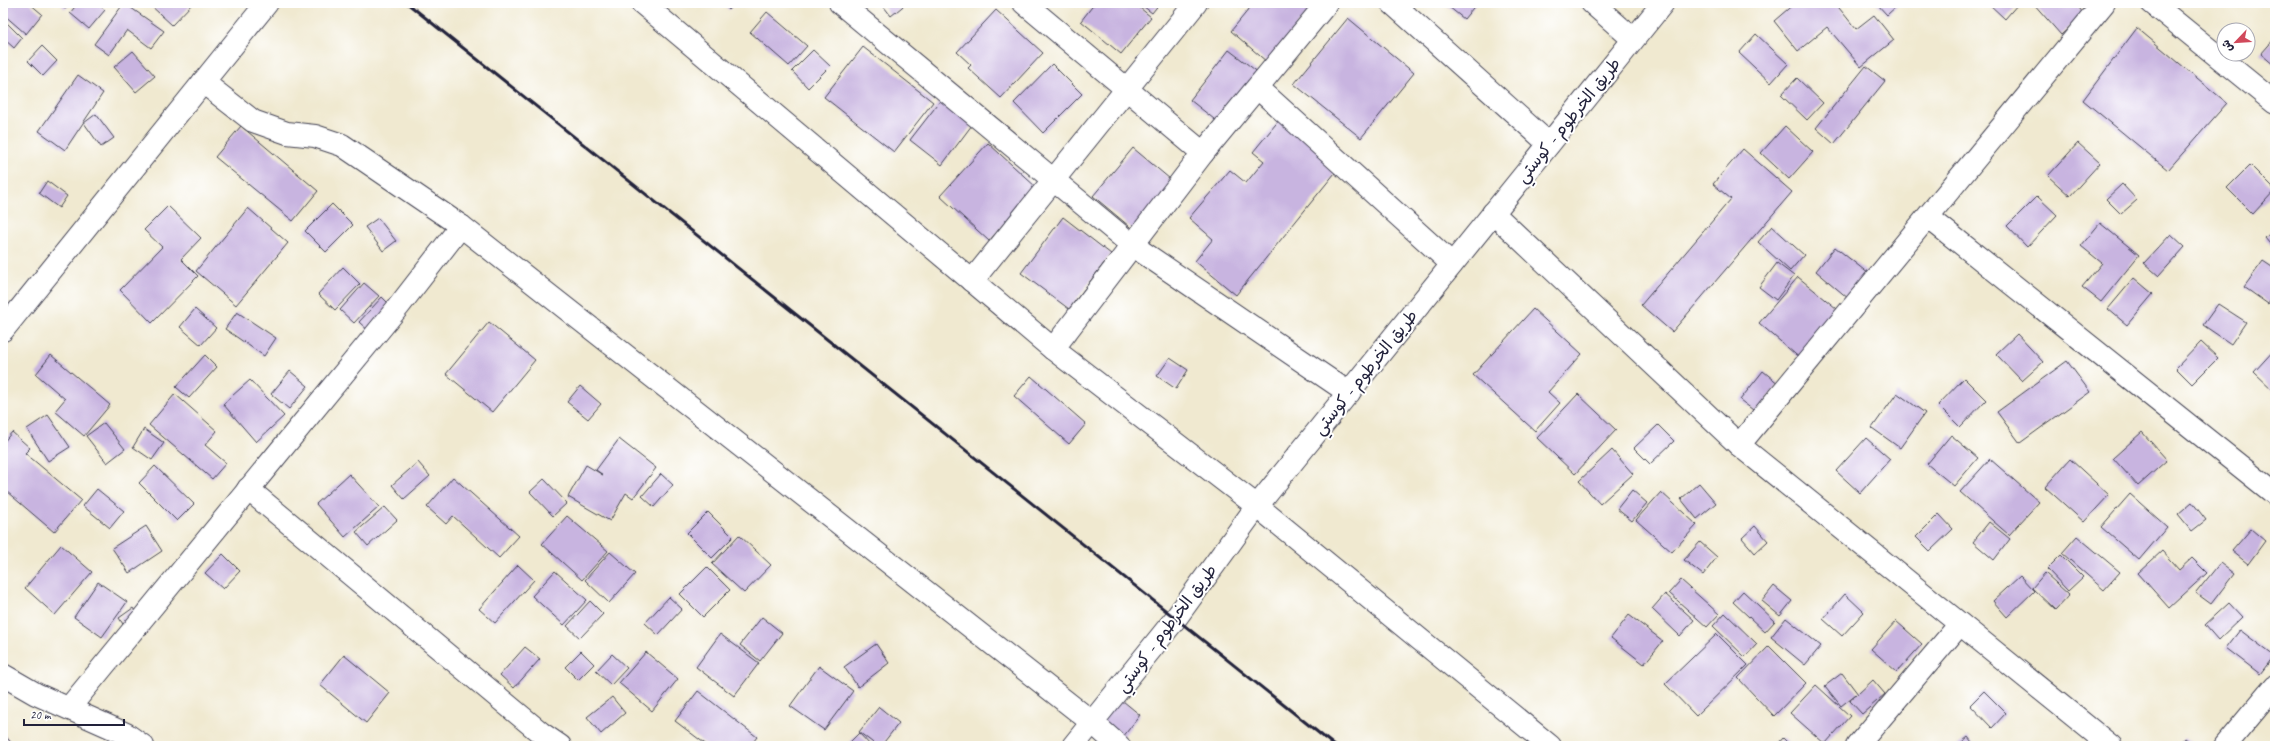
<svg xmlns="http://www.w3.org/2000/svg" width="2278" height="749" viewBox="0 0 2278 749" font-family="Caveat,'Playpen Sans Arabic',sans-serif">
<rect width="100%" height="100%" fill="#fff"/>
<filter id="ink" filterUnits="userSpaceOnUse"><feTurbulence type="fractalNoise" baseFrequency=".025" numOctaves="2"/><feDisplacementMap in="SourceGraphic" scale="8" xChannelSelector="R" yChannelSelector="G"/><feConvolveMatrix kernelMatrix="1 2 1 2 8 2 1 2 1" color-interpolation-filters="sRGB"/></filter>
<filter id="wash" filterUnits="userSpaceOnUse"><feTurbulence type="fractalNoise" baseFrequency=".012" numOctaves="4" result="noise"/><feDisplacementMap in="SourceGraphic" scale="16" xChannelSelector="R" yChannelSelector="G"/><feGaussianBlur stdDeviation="0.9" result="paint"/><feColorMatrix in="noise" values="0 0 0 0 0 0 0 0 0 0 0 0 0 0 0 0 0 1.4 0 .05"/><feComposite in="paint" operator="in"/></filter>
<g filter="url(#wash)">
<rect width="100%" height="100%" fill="#f0e9d0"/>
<g id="blocks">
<!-- building -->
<g fill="#c8b4e0">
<polygon points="3,3 29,3 42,14 26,34 3,14"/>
<polygon points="60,3 72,3 65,9"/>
<polygon points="78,3 97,3 105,10 89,29 70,13"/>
<polygon points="124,3 164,31 151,48 127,30 109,55 94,44"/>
<polygon points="148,3 193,3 172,25"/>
<polygon points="722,3 736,3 729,10"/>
<polygon points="881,3 907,3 891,16"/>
<polygon points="1095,3 1134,3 1151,17 1121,54 1081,21"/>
<polygon points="1139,3 1160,3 1152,13"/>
<polygon points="1254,3 1272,3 1276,6 1279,3 1316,3 1267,62 1231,31"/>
<polygon points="1444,3 1477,3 1464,19"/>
<polygon points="1795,3 1835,3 1856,29 1874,15 1894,40 1861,67 1827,27 1798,51 1774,21"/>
<polygon points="1876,3 1900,3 1887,15"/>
<polygon points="1988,3 2017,3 2018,4 2005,19"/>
<polygon points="2033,3 2075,3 2084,14 2061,35"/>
<polygon points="996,10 1043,53 1001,98 968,68 971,65 957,52"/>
<polygon points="767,12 807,46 789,66 750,32"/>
<polygon points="1348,18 1414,73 1361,138 1294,84"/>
<polygon points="3,19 22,38 14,48 3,38"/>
<polygon points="2137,28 2227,103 2168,170 2083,100"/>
<polygon points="1756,34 1788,64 1771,83 1739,53"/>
<polygon points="2275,38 2275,66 2261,54"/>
<polygon points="42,46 57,61 43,76 28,61"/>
<polygon points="863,47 933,102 894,152 824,97"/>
<polygon points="813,50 830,66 808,88 792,71"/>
<polygon points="1229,50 1259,73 1219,123 1190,100"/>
<polygon points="133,51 155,76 136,92 114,67"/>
<polygon points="1052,64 1082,94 1043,133 1014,103"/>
<polygon points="1866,66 1885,81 1834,144 1816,128"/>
<polygon points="78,75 103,93 65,150 39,131"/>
<polygon points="1797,78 1823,103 1807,120 1781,95"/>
<polygon points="941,100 972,125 942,165 910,140"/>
<polygon points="96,114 114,138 101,147 84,123"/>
<polygon points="1280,119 1339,168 1236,295 1195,261 1213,239 1189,218 1230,170 1246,183 1264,161 1253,152"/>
<polygon points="241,126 318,191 293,221 215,157"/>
<polygon points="1785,126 1813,152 1789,179 1761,153"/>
<polygon points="988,143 1037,188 989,241 940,196"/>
<polygon points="2078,143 2100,163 2070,196 2048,176"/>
<polygon points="1133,148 1182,189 1142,237 1093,196"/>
<polygon points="1743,149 1792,192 1672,332 1641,305 1731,199 1713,184"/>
<polygon points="2250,165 2275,190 2253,214 2227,188"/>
<polygon points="47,181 67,196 59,208 39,193"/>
<polygon points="2122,184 2137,200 2121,214 2106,199"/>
<polygon points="2037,196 2057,215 2027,247 2007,226"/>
<polygon points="332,204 353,225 326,252 305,231"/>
<polygon points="168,206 201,238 181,259 198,276 152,323 120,290 162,247 144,230"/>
<polygon points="248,208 288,243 236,305 196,271"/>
<polygon points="1063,217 1111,254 1069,309 1021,273"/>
<polygon points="378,218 396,241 383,251 365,227"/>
<polygon points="2100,223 2139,255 2101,302 2082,287 2102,263 2081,246"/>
<polygon points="1772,226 1804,255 1790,271 1758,242"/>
<polygon points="2275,229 2275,250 2265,238"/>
<polygon points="2171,234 2185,247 2159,276 2144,263"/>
<polygon points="1835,247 1869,274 1849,299 1816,271"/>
<polygon points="2263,261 2275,269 2275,295 2268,304 2244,287"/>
<polygon points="1777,263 1794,276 1776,300 1759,287"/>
<polygon points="343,267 360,284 335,310 318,294"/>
<polygon points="1798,277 1842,313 1802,360 1759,323"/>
<polygon points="2134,278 2153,294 2127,325 2108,309"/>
<polygon points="364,283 379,296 354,323 340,310"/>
<polygon points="382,297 395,310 372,334 359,322"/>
<polygon points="2218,304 2246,322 2231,344 2203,325"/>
<polygon points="195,309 216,328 201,345 180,327"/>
<polygon points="1533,309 1582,354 1548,392 1560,403 1535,431 1473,375"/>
<polygon points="237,312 276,338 264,356 225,329"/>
<polygon points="489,322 535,360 492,412 446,374"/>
<polygon points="2017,334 2043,362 2022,381 1996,354"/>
<polygon points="2201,342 2218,358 2192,384 2176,368"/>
<polygon points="2275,349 2275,392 2254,372"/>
<polygon points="51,355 110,405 84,436 55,411 65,399 36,374"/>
<polygon points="205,355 217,367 189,398 176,387"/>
<polygon points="1170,358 1188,370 1176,389 1157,376"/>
<polygon points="2067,361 2090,392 2020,443 1997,412"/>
<polygon points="290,371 308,386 289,409 271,394"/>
<polygon points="1763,371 1779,384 1757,413 1740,400"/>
<polygon points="1031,376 1086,424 1069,444 1014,396"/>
<polygon points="1964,378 1986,400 1960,427 1938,405"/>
<polygon points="250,380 284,416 256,442 223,404"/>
<polygon points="580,386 601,404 588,419 567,402"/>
<polygon points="1897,393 1925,413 1900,448 1872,428"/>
<polygon points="175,394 217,431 205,445 226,463 212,479 149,425"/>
<polygon points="1578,394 1616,430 1575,474 1537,438"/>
<polygon points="48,415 70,447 48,461 27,429"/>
<polygon points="104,423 125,449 107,463 86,436"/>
<polygon points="1658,425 1674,441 1650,464 1634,448"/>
<polygon points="144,429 164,443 152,460 133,447"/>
<polygon points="12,432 30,448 25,453 81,500 54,532 6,491 3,495 3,443"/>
<polygon points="2142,432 2167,460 2138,486 2113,458"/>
<polygon points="1951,435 1978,458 1954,486 1927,464"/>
<polygon points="1866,438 1890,459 1860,493 1836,471"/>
<polygon points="619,439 656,468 633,498 626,493 610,521 568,497 586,465 603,475 596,470"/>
<polygon points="1612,450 1633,474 1600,504 1579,481"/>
<polygon points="1990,459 2039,502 2009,535 1960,492"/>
<polygon points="2070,459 2109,495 2084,522 2045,487"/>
<polygon points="418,462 430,476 404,499 392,485"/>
<polygon points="155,466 194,504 177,521 139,483"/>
<polygon points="349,474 379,507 345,537 316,504"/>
<polygon points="661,474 673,485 654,507 642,496"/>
<polygon points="453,477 519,536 499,558 453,516 446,524 427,507"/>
<polygon points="544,479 567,503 553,516 530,492"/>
<polygon points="1699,483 1716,503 1697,519 1681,499"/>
<polygon points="97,489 124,511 110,528 83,506"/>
<polygon points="1632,490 1647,503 1632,521 1617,509"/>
<polygon points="1661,492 1697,525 1672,552 1636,520"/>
<polygon points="2130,494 2167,527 2139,560 2101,527"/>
<polygon points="2192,502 2206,520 2192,531 2178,514"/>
<polygon points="385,507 397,520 368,546 356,532"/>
<polygon points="708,512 733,537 712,558 687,533"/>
<polygon points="1939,514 1953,529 1930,551 1916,537"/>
<polygon points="567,516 608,551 582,580 542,544"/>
<polygon points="1989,522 2010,539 1994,560 1973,542"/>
<polygon points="146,526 162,551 129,573 112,548"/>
<polygon points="1755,526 1768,541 1755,553 1742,538"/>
<polygon points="2251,529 2265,541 2248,564 2232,551"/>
<polygon points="739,535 771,565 744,593 712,564"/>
<polygon points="2077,536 2120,572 2104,590 2062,553"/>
<polygon points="1700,542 1717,557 1703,575 1684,560"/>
<polygon points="61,545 92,572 55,615 25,588"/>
<polygon points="2162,551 2179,570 2192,558 2207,573 2169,608 2138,573"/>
<polygon points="610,552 635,574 609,603 585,580"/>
<polygon points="223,554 240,571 223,589 205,573"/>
<polygon points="2061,555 2083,577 2068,591 2047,569"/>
<polygon points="2220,563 2234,574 2211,604 2196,593"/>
<polygon points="518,565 534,580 495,623 479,609"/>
<polygon points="707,567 730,590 703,617 680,594"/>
<polygon points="555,571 587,600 564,625 532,596"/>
<polygon points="2045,573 2069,595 2055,610 2032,588"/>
<polygon points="2020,576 2034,591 2007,617 1993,601"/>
<polygon points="1681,580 1719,614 1707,627 1669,593"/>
<polygon points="98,582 127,602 102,637 74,617"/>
<polygon points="1774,586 1792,601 1780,616 1762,601"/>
<polygon points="1743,591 1775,621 1765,632 1733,602"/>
<polygon points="1665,594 1694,620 1680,636 1652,609"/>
<polygon points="1845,594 1864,612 1842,636 1823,619"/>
<polygon points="669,597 682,609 658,635 645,623"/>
<polygon points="590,601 603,614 580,638 567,626"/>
<polygon points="2229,603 2242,617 2218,640 2205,625"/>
<polygon points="133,608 149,632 134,641 119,618"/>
<polygon points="1725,613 1757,644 1745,657 1713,626"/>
<polygon points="1629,615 1663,641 1644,664 1611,638"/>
<polygon points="762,617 782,633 760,661 740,645"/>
<polygon points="1786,618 1821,646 1805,665 1771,637"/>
<polygon points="1896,621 1922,644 1897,672 1871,649"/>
<polygon points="2240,630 2274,656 2260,674 2226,648"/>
<polygon points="720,634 759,663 734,696 696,667"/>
<polygon points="1717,634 1748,665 1696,716 1665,684"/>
<polygon points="876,644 889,663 858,687 844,667"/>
<polygon points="1769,646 1806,683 1774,716 1738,678"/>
<polygon points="525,647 540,659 514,688 500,675"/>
<polygon points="581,651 594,664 578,680 565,667"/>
<polygon points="646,652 678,679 652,711 619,683"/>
<polygon points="612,654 627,668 611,685 596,671"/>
<polygon points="344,655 390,693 366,723 320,685"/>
<polygon points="819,666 853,691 824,730 790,706"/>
<polygon points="1842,673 1858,694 1873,680 1885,694 1862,714 1850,701 1856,694 1841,706 1825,686"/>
<polygon points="1816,685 1850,716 1825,744 1790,713"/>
<polygon points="698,691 757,737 750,746 708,746 675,721"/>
<polygon points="1984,691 2006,713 1992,728 1970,705"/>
<polygon points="1112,692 1140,715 1116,746 1087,725"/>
<polygon points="612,697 625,713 601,734 587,717"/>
<polygon points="879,707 899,723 881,746 877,746 859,732"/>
<polygon points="3,733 14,746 3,746"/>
<polygon points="859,733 871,746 846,746"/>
<polygon points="1968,737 1975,746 1957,746"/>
<polygon points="1783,738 1791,746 1776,746"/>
<polygon points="2185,738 2195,746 2179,746"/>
</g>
</g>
</g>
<g filter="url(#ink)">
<use href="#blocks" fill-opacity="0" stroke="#414051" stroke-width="1"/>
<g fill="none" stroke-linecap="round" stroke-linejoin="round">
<!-- minor casing -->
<g stroke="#414051" stroke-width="24">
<g id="minor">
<polyline points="840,3 1132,245 1349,393"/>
<polyline points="1024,3 1203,153"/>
<polyline points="1392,3 1549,144"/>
<polyline points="1592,3 1633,39"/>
<polyline points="2152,3 2275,103"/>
<polyline points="203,82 253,121 287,133 315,136 342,145 461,226 1093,723 1119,746"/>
<polyline points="1258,88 1452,264"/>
<polyline points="1493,213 1739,445 2111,746"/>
<polyline points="1928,217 2275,494"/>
<polyline points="972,281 1196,3"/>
<polyline points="3,330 267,3"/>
<polyline points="1053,349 1203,153 1327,3"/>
<polyline points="1739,445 2104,3"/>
<polyline points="248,489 541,733 560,746"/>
<polyline points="3,675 36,694 126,734 143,746"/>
<polyline points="69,708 399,306 461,226"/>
<polyline points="1857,746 1960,624"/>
<polyline points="2225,746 2275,686"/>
</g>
</g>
<!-- tertiary casing -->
<g stroke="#414051" stroke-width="24">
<polyline id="tertiary" points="642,3 1053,349 1257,506 1550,746"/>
</g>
<!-- trunk casing -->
<g stroke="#414051" stroke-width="24">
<polyline id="trunk" points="1073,746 1176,618 1257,506 1663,3"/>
</g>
<!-- minor -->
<use href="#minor" stroke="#fff" stroke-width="22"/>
<!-- tertiary -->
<use href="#tertiary" stroke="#fff" stroke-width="22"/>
<!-- trunk -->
<use href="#trunk" stroke="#fff" stroke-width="22"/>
<!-- rail -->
<polyline stroke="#22223b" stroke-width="3" points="407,3 1335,746"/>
</g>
</g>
<g text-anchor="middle" stroke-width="4" stroke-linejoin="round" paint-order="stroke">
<!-- street labels -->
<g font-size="17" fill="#22223b" stroke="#fff">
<text transform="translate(1568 120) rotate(-51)" y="6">طريق الخرطوم - كوستي</text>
<text transform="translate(1365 372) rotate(-51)" y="6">طريق الخرطوم - كوستي</text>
<text transform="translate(1166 628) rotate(-53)" y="6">طريق الخرطوم - كوستي</text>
</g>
</g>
<!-- margin -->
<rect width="2278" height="749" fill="none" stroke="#fff" stroke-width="16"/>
<!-- north arrow -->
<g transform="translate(2236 42) rotate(245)"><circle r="19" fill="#ffffff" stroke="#a7a7b1"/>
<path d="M0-3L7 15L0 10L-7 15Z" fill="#d1495b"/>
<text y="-6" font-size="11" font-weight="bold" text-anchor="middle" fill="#22223b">ش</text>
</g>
<!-- scale -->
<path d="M24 719v6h100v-6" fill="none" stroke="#22223b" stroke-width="2"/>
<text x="30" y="719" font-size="12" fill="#22223b" stroke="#ffffff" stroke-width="3" paint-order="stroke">20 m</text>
</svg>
